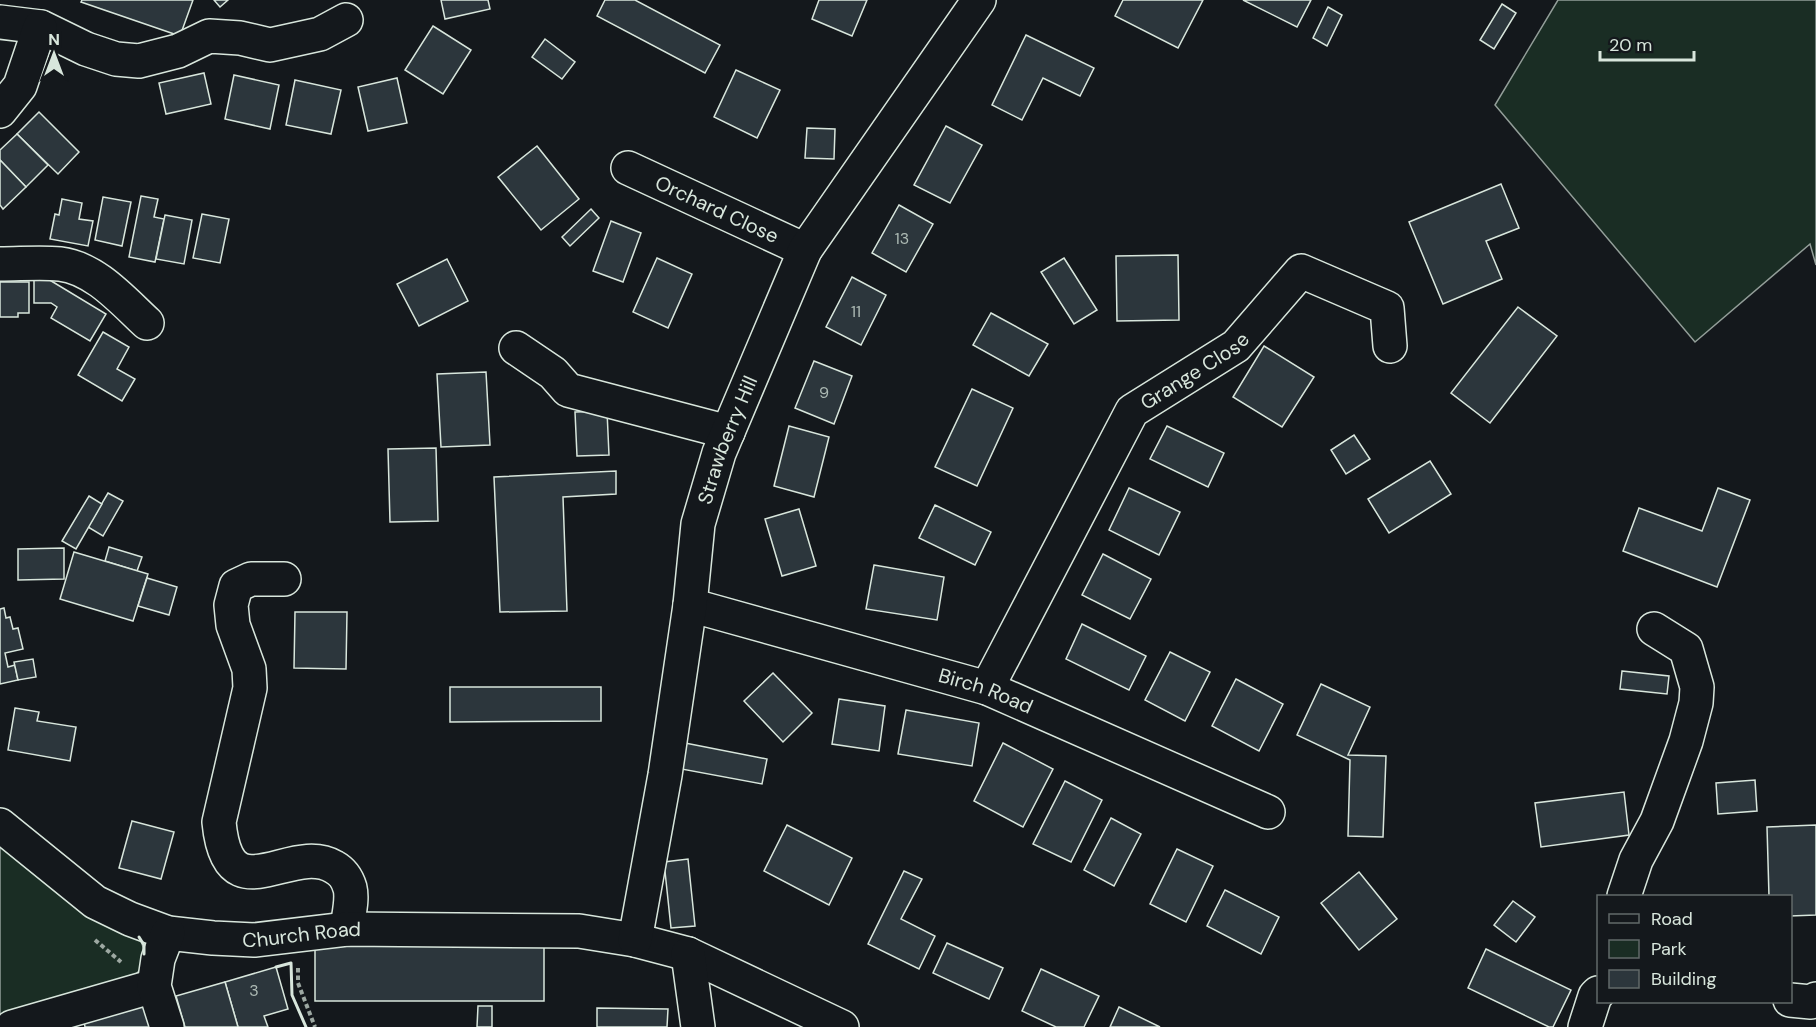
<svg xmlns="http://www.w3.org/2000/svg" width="1816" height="1027" viewBox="0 0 1816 1027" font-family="'DM Sans',sans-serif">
<rect width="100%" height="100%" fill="#14181c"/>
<!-- green -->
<g fill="#1a2d24" stroke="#939e99" stroke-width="1.5">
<polygon points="1558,0 1816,0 1816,265 1810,244 1695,342 1495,105"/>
<path d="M 0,842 L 138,936 C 145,946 147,962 138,972 C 135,977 127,980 122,984 L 0,1023 Z"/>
</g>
<!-- building -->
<g fill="#2c363c" stroke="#d8e6dc" stroke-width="1.5">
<polygon points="82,0 193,0 180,36 81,2"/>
<polygon points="214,0 228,0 220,7"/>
<polygon points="441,0 488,0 490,9 445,19"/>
<polygon points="605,0 635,0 720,45 705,73 597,16"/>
<polygon points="819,0 867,0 852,36 812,19"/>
<polygon points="1123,0 1203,0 1178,48 1115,16"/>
<polygon points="1243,0 1311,0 1297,27"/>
<polygon points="1502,4 1516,13 1494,49 1480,40"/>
<polygon points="1328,7 1342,15 1327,46 1313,38"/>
<polygon points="433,26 471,50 443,94 405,70"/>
<polygon points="1026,35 1094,68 1080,96 1043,78 1022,120 992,105"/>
<polygon points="545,39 575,62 562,79 532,57"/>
<polygon points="736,70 780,90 757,138 714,117"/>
<polygon points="204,73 211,104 166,114 159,83"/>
<polygon points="234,75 279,85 270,129 225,119"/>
<polygon points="397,78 407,123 368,131 358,87"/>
<polygon points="295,80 341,90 331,134 286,125"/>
<polygon points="39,112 79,152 58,174 17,134"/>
<polygon points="946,126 982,145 950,203 914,185"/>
<polygon points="807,128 835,129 834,159 805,158"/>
<polygon points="17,134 48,165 26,187 0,160 0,150"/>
<polygon points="537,146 579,199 541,230 498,177"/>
<polygon points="0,160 26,187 3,209 0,205"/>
<polygon points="1501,184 1519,228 1486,241 1502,279 1443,304 1409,222"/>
<polygon points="141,196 158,199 154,217 164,219 155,262 129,257"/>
<polygon points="103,197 131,202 122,246 95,240"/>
<polygon points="62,199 82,203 79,219 93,221 88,246 50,239 55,214 59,215"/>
<polygon points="899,205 933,224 906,272 872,253"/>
<polygon points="591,209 599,218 570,246 562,237"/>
<polygon points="202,214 229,219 220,263 193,258"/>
<polygon points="165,215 192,220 184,264 156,259"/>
<polygon points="611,221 641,233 623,282 593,271"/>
<polygon points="1178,255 1179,320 1117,321 1116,256"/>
<polygon points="657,258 692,274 668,328 633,312"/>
<polygon points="1064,258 1097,310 1074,324 1041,272"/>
<polygon points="447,259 468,301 419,326 397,284"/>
<polygon points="852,277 886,295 861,345 826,327"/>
<polygon points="48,279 106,314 90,341 51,318 57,307 51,303 34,303 34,280"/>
<polygon points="0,282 29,282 29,313 18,313 18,317 0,317"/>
<polygon points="1518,307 1557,336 1490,423 1451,393"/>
<polygon points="991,313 1048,344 1029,376 973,345"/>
<polygon points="103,332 129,347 117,369 135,379 122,401 78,375"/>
<polygon points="1264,346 1314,377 1282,427 1233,397"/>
<polygon points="814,361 852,376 834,424 795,408"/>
<polygon points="486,372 490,445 441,447 437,374"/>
<polygon points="972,389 1013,408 977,486 935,467"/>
<polygon points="607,411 609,455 577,456 575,412"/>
<polygon points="789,426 829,437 814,497 774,486"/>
<polygon points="1167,426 1224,453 1208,487 1150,459"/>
<polygon points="1354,435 1370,459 1346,474 1331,450"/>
<polygon points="436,448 438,521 390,522 388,449"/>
<polygon points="1430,461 1451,494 1389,533 1368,499"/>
<polygon points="616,471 616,494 563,497 567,611 500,612 494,477"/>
<polygon points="1129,488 1180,512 1159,555 1109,530"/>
<polygon points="1718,488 1750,500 1717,587 1623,551 1639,508 1702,531"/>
<polygon points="108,493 123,501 103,536 88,527"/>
<polygon points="89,496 102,504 76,549 62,541"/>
<polygon points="935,505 991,532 975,565 919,538"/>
<polygon points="799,509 816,566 782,576 765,519"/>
<polygon points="109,547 142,557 137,571 105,561"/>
<polygon points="64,548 64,579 18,580 18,549"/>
<polygon points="74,552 148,574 133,621 60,599"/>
<polygon points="1103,554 1151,579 1130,619 1082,595"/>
<polygon points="874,565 944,577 937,620 866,609"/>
<polygon points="147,578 177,587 169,615 138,606"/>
<polygon points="4,608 6,618 10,617 13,629 18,628 23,649 5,653 8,667 15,665 18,680 0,684 0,609"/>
<polygon points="295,612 347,612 346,669 294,668"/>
<polygon points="1082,624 1146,656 1129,690 1066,659"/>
<polygon points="1170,652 1210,672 1185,721 1145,700"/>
<polygon points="33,659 36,677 18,680 14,662"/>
<polygon points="1622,671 1669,676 1667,694 1620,689"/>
<polygon points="773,673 812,713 783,742 744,701"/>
<polygon points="1236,679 1283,704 1259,751 1212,726"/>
<polygon points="1321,684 1370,707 1348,755 1386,756 1383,837 1348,836 1350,760 1297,735"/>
<polygon points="450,687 601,687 601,721 450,722"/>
<polygon points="839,699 885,706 879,751 832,744"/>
<polygon points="15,708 39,712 37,721 76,727 70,761 8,750"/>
<polygon points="906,710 979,723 972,766 898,754"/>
<polygon points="680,742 767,759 762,784 676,768"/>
<polygon points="1003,743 1053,769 1023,827 974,801"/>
<polygon points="1755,780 1757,811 1718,814 1716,783"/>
<polygon points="1065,781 1102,800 1071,862 1033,844"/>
<polygon points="1624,792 1629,835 1541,847 1535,803"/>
<polygon points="1111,818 1141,834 1114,886 1084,870"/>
<polygon points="132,821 174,832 161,879 119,868"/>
<polygon points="787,825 852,858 829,905 764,871"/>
<polygon points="1816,825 1816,915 1790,916 1790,896 1769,896 1767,827"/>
<polygon points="1177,849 1213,866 1186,922 1150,904"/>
<polygon points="688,859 695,926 671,928 664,862"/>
<polygon points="904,871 922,879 901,919 935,936 919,969 868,944"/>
<polygon points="1359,872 1397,919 1359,950 1321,903"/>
<polygon points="1225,890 1279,917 1261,954 1207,926"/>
<polygon points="1513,901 1535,917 1516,942 1494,925"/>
<rect x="315" y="943" width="229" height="58"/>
<polygon points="947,943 1003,968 989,999 933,973"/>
<polygon points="1486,949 1571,990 1553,1027 1549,1027 1468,988"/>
<polygon points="276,967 288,1009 264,1016 268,1027 238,1027 225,982"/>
<polygon points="1041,969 1099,996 1084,1027 1056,1027 1022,1011"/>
<polygon points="225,982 238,1027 185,1027 176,996"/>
<polygon points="144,1005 151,1027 85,1027 84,1022"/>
<polygon points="478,1006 492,1006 492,1027 477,1027"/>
<polygon points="1119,1007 1160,1027 1110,1027"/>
<polygon points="597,1008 668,1009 667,1027 597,1027"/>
</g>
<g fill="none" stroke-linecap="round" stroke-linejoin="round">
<!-- minor casing -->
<g stroke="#d8e6dc" stroke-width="36">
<g id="minor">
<polyline points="0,22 41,27 86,49 116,59 139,61 178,51 209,36 240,38 270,45 320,34 346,20"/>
<polyline points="0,111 20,86 40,27"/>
<path id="s1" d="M 628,168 L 805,250"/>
<path d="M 0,264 C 20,264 41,262 60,264 C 95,268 123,301 147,323"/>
<polyline points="516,348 553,373 568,390 728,432"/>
<path d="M 284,579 L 251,579 L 236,586 L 231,605 L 233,625 L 249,669 L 250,688 L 219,822 C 228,918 290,841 334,867 C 343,872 347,878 350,888 C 353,900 348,917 347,929"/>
<path id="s2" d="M 690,605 L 987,688 L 1268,812"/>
<path id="s3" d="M 987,688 L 1132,411 L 1236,346 L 1301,271 L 1387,308 L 1390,346"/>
<path id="s4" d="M 0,825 L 95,902 L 130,919 L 168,933 L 213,938 L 254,940 L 347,929 L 579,931 L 635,940 L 688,954 L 842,1027"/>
<polyline points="1624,896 1636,860 1657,821 1686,741 1696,703 1697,687 1686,649 1654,629"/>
<path id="s5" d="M 635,940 L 665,775 L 690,605 L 698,524 L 719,453 L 805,250 L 979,0"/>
<polyline points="688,954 698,1027"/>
<polyline points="1790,1000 1811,1002 1816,999"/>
<polyline points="12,1027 154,986"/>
<polyline points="167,1027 154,986 158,959 168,933"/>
<polyline points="1585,1027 1595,996 1598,993"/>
</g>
</g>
<!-- path -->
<g stroke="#9da8a2" stroke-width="4" stroke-dasharray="4.5 3" stroke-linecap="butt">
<polyline points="95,940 121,962"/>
<polyline points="298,968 298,983 315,1027"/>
</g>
<!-- minor -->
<use href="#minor" stroke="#14181c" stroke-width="33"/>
<!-- wall -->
<g stroke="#d8e6dc" stroke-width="3">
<polyline points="139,937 144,945 144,954"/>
<polyline points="276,967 291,963 292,995 306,1027"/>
</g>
</g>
<g text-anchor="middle" stroke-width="4.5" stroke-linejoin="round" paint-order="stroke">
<!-- number labels -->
<g font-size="16" fill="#adbab4">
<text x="902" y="244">13</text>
<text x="856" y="317">11</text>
<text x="824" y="398">9</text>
<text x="254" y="996">3</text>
</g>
<!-- street labels -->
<g font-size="20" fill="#d8e6dc" stroke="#14181c">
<text dy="7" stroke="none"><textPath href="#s1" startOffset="98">Orchard Close</textPath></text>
<text dy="7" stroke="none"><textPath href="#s3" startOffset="387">Grange Close</textPath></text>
<text dy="7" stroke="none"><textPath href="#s5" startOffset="510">Strawberry Hill</textPath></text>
<text dy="7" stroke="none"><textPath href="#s2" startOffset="308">Birch Road</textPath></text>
<text dy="7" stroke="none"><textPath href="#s4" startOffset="336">Church Road</textPath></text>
</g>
</g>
<!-- legend -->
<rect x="1597" y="895" width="195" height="108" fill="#14181c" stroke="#626a69" stroke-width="1.5"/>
<rect x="1609" y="914" width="30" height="9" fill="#14181c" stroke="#626a69" stroke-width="1.5"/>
<text x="1651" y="925" font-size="18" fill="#d8e6dc">Road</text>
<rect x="1609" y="940" width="30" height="18" fill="#1a2d24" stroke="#626a69" stroke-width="1.5"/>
<text x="1651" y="955" font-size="18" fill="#d8e6dc">Park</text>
<rect x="1609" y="970" width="30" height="18" fill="#2c363c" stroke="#626a69" stroke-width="1.5"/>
<text x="1651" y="985" font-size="18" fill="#d8e6dc">Building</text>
<!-- north arrow -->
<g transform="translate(54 54)" stroke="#14181c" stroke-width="4.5" paint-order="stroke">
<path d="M0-4.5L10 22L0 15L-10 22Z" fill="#d8e6dc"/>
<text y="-9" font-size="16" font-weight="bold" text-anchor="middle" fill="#d8e6dc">N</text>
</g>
<!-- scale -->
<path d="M1600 51v9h94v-9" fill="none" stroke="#d8e6dc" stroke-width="3"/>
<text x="1609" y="51" font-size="18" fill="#d8e6dc" stroke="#14181c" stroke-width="4.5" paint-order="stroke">20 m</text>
</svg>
